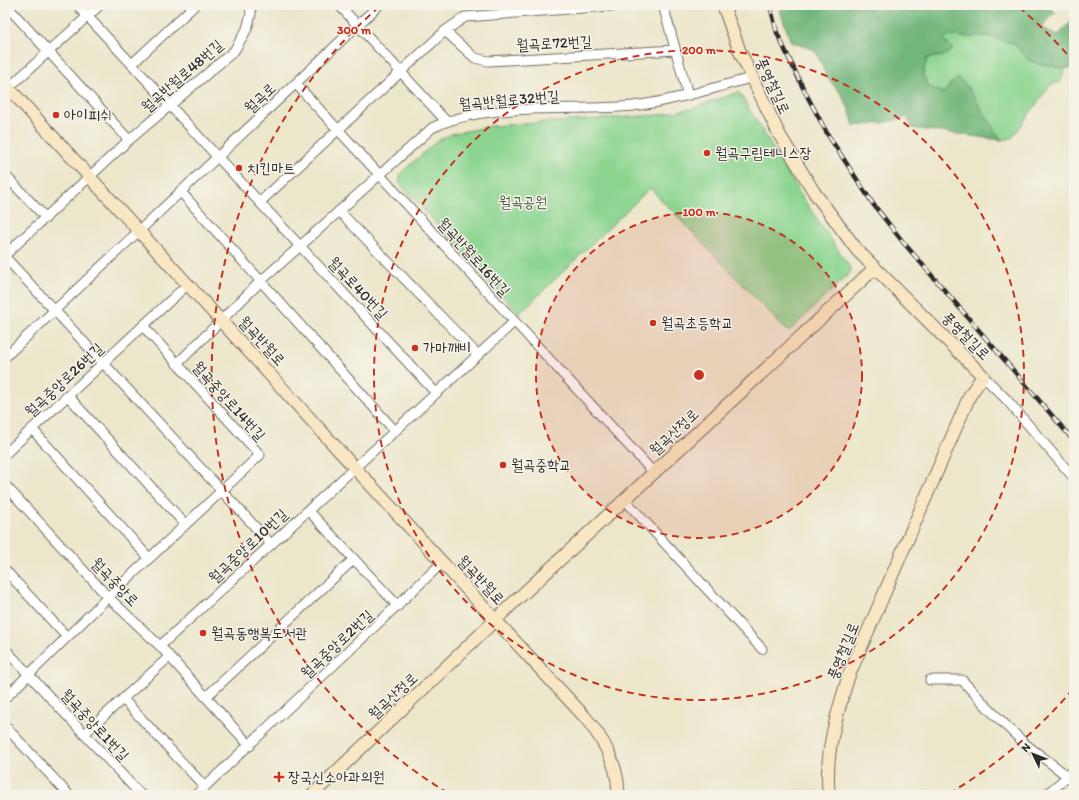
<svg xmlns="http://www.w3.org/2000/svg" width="1079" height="800" viewBox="0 0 1079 800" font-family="Itim,'Poor Story',sans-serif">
<rect width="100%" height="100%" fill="#f7f3e8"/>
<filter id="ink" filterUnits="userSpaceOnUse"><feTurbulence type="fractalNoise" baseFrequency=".025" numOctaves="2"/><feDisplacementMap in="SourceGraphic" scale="8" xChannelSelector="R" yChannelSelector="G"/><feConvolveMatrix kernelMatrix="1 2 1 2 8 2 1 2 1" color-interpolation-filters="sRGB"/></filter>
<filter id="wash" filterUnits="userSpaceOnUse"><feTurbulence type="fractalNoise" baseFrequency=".012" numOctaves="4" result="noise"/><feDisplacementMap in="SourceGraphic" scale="16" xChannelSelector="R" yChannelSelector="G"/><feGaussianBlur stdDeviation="0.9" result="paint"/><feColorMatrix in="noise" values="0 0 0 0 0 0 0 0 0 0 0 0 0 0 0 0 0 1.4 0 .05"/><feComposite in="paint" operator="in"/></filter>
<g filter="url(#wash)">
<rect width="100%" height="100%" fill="#ece6ca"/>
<!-- green -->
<g fill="#8cd590" stroke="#5c805e">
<polygon points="947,36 968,37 986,36 999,39 1015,44 1029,61 1065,69 1061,82 1050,85 1012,138 1001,140 969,89 959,78 952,82 944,93 929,87 923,74 927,58 943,56 953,49 943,40"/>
<polygon points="739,92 804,200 849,266 851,272 788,332 650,188 519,314 399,183 401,173 437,141 451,134 491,126 659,115 693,108"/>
</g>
<!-- forest -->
<polygon fill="#71b67a" stroke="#4e7052" points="778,5 1047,5 1056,13 1050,16 1041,28 1058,35 1074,19 1074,67 1065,69 1029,61 1015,44 986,36 968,37 947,36 944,40 953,50 943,56 927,58 923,74 929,87 944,93 952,82 958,78 969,89 1001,140 912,128 907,117 883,123 854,126 849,109 841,94 827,77 815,50 791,42"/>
</g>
<g filter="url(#ink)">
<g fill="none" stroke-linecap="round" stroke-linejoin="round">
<!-- street casing -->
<g stroke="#6f6c63" stroke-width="11">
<g id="street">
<polyline points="6,5 129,140"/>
<polyline points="77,5 436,393"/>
<polyline points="339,5 446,121"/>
<polyline points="663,5 688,95"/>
<polyline points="445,31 475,58 488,61 675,50"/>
<polyline points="132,64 195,5"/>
<polyline points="296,84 654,473"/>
<polyline points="5,91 100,5"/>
<polyline points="5,175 46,218"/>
<polyline points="180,191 395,431"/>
<polyline points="260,202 445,31 465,17 622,5"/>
<polyline points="339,211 478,355"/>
<polyline points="5,255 129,140 234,51 247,29 251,14 250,5"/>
<polyline points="5,257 271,544"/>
<polyline points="5,357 379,5"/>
<path d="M 177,364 L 261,281 L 432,128 C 485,101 573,112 633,106 C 673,101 713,88 751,78"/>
<polyline points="983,376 1006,399 1074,478"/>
<polyline points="68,396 185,524"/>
<polyline points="32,429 149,558"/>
<polyline points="5,454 188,284"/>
<polyline points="5,485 108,597 160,646 250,746"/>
<polyline points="625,500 762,649"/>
<polyline points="308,510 398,606"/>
<polyline points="5,570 67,637"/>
<polyline points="160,646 514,322"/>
<polyline points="5,649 141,795"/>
<polyline points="930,680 962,680 989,709 1024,743 1074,781"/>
<polyline points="206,697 354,559"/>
<polyline points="5,698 108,597 260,455 143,326"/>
<polyline points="123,699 205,787"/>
<polyline points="5,726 69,795"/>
<polyline points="84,734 169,657"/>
<polyline points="196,795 443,562"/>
<polyline points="1046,795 1074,771"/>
</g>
</g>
<!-- secondary casing -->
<g stroke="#6f6c63" stroke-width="14">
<g id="secondary">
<path d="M 723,5 L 740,52 L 779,134 L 814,192 L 857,250 L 983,376 L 970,395 L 849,675 C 837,713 824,754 829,795"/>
<path d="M 5,84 L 354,467 L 584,716 C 602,737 620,767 618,795"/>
<polyline points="312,795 511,605 875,268"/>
</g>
</g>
<!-- street -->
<use href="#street" stroke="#fff" stroke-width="9"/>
<!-- secondary -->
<use href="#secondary" stroke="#f9e7c3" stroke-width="12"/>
<!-- rail casing -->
<g stroke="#2b2b2b" stroke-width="4.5">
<polyline id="rail" points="770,5 777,33 804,90 828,135 873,204 903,242 1074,441"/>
</g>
<!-- rail -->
<use href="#rail" stroke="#f7f3e8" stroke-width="3" stroke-dasharray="9" stroke-linecap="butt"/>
</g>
</g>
<!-- distance rings -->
<circle cx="699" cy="375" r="163" fill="#c8321e" fill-opacity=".12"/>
<g fill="none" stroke="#c8321e" stroke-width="2" stroke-dasharray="7 5">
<circle cx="699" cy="375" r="163"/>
<circle cx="699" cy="375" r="325"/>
<path d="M1073 689A488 488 0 0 1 950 793M448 793A488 488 0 0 1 379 7M1019 7A488 488 0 0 1 1073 61"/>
</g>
<!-- markers -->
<g fill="#c8321e" stroke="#f7f3e8" stroke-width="1.5">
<circle cx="56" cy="115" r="4"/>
<circle cx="707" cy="153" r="4"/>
<circle cx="239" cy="168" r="4"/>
<circle cx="653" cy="323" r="4"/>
<circle cx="415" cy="348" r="4"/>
<circle cx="503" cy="465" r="4"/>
<circle cx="203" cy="633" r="4"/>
<path d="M277 771h4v4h4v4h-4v4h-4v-4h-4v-4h4z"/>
</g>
<g text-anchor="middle" stroke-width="3" stroke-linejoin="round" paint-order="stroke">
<!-- street labels -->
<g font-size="15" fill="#2b2b2b" stroke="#f7f3e8">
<text transform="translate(554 43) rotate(-3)" y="5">월곡로72번길</text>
<text transform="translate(182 76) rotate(-41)" y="5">월곡반월로48번길</text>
<text transform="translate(773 86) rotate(65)" y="5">풍영철길로</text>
<text transform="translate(260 98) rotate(-43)" y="5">월곡로</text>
<text transform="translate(509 100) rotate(-5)" y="5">월곡반월로32번길</text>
<text transform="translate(474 257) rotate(48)" y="5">월곡반월로16번길</text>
<text transform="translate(358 288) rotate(47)" y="5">월곡로40번길</text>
<text transform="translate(966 336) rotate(45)" y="5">풍영철길로</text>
<text transform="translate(262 341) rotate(48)" y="5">월곡반월로</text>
<text transform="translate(64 380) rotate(-43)" y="5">월곡중앙로26번길</text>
<text transform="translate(229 401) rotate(48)" y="5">월곡중앙로14번길</text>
<text transform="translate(674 432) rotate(-43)" y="5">월곡산정로</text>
<text transform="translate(248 546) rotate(-43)" y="5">월곡중앙로10번길</text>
<text transform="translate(481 580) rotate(47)" y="5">월곡반월로</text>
<text transform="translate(115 582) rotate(46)" y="5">월곡중앙로</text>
<text transform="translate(337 644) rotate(-43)" y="5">월곡중앙로2번길</text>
<text transform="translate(843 651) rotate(-68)" y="5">풍영철길로</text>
<text transform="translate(393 696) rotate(-43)" y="5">월곡산정로</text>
<text transform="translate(95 725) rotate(47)" y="5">월곡중앙로1번길</text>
</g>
<!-- poi labels -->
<g font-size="15" fill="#2b2b2b" stroke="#f7f3e8" text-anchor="start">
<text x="64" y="120">아이피쉬</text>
<text x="715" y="158">월곡구립테니스장</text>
<text x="247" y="173">치킨마트</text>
<text x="661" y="328">월곡초등학교</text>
<text x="423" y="353">가마깨비</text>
<text x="511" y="470">월곡중학교</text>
<text x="211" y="638">월곡동행복도서관</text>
<text x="288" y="782">장국신소아과의원</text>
</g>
<!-- park labels -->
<g font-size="15" fill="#435644" stroke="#f7f3e8">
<text x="523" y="207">월곡공원</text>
</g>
</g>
<circle cx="699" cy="375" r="6" fill="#c8321e" stroke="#f7f3e8" stroke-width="2"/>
<g font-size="12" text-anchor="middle" font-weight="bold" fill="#c8321e" stroke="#f7f3e8" stroke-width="3" stroke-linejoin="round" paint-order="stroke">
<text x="354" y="34">300 m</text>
<text x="699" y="54">200 m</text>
<text x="699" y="216">100 m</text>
</g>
<!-- margin -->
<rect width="1079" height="800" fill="none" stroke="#f7f3e8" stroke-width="20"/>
<!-- north arrow -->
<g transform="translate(1033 754) rotate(313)" stroke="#f7f3e8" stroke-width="3" paint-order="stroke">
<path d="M0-3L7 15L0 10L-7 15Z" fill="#2b2b2b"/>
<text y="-6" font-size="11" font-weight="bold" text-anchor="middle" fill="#2b2b2b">N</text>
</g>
</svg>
